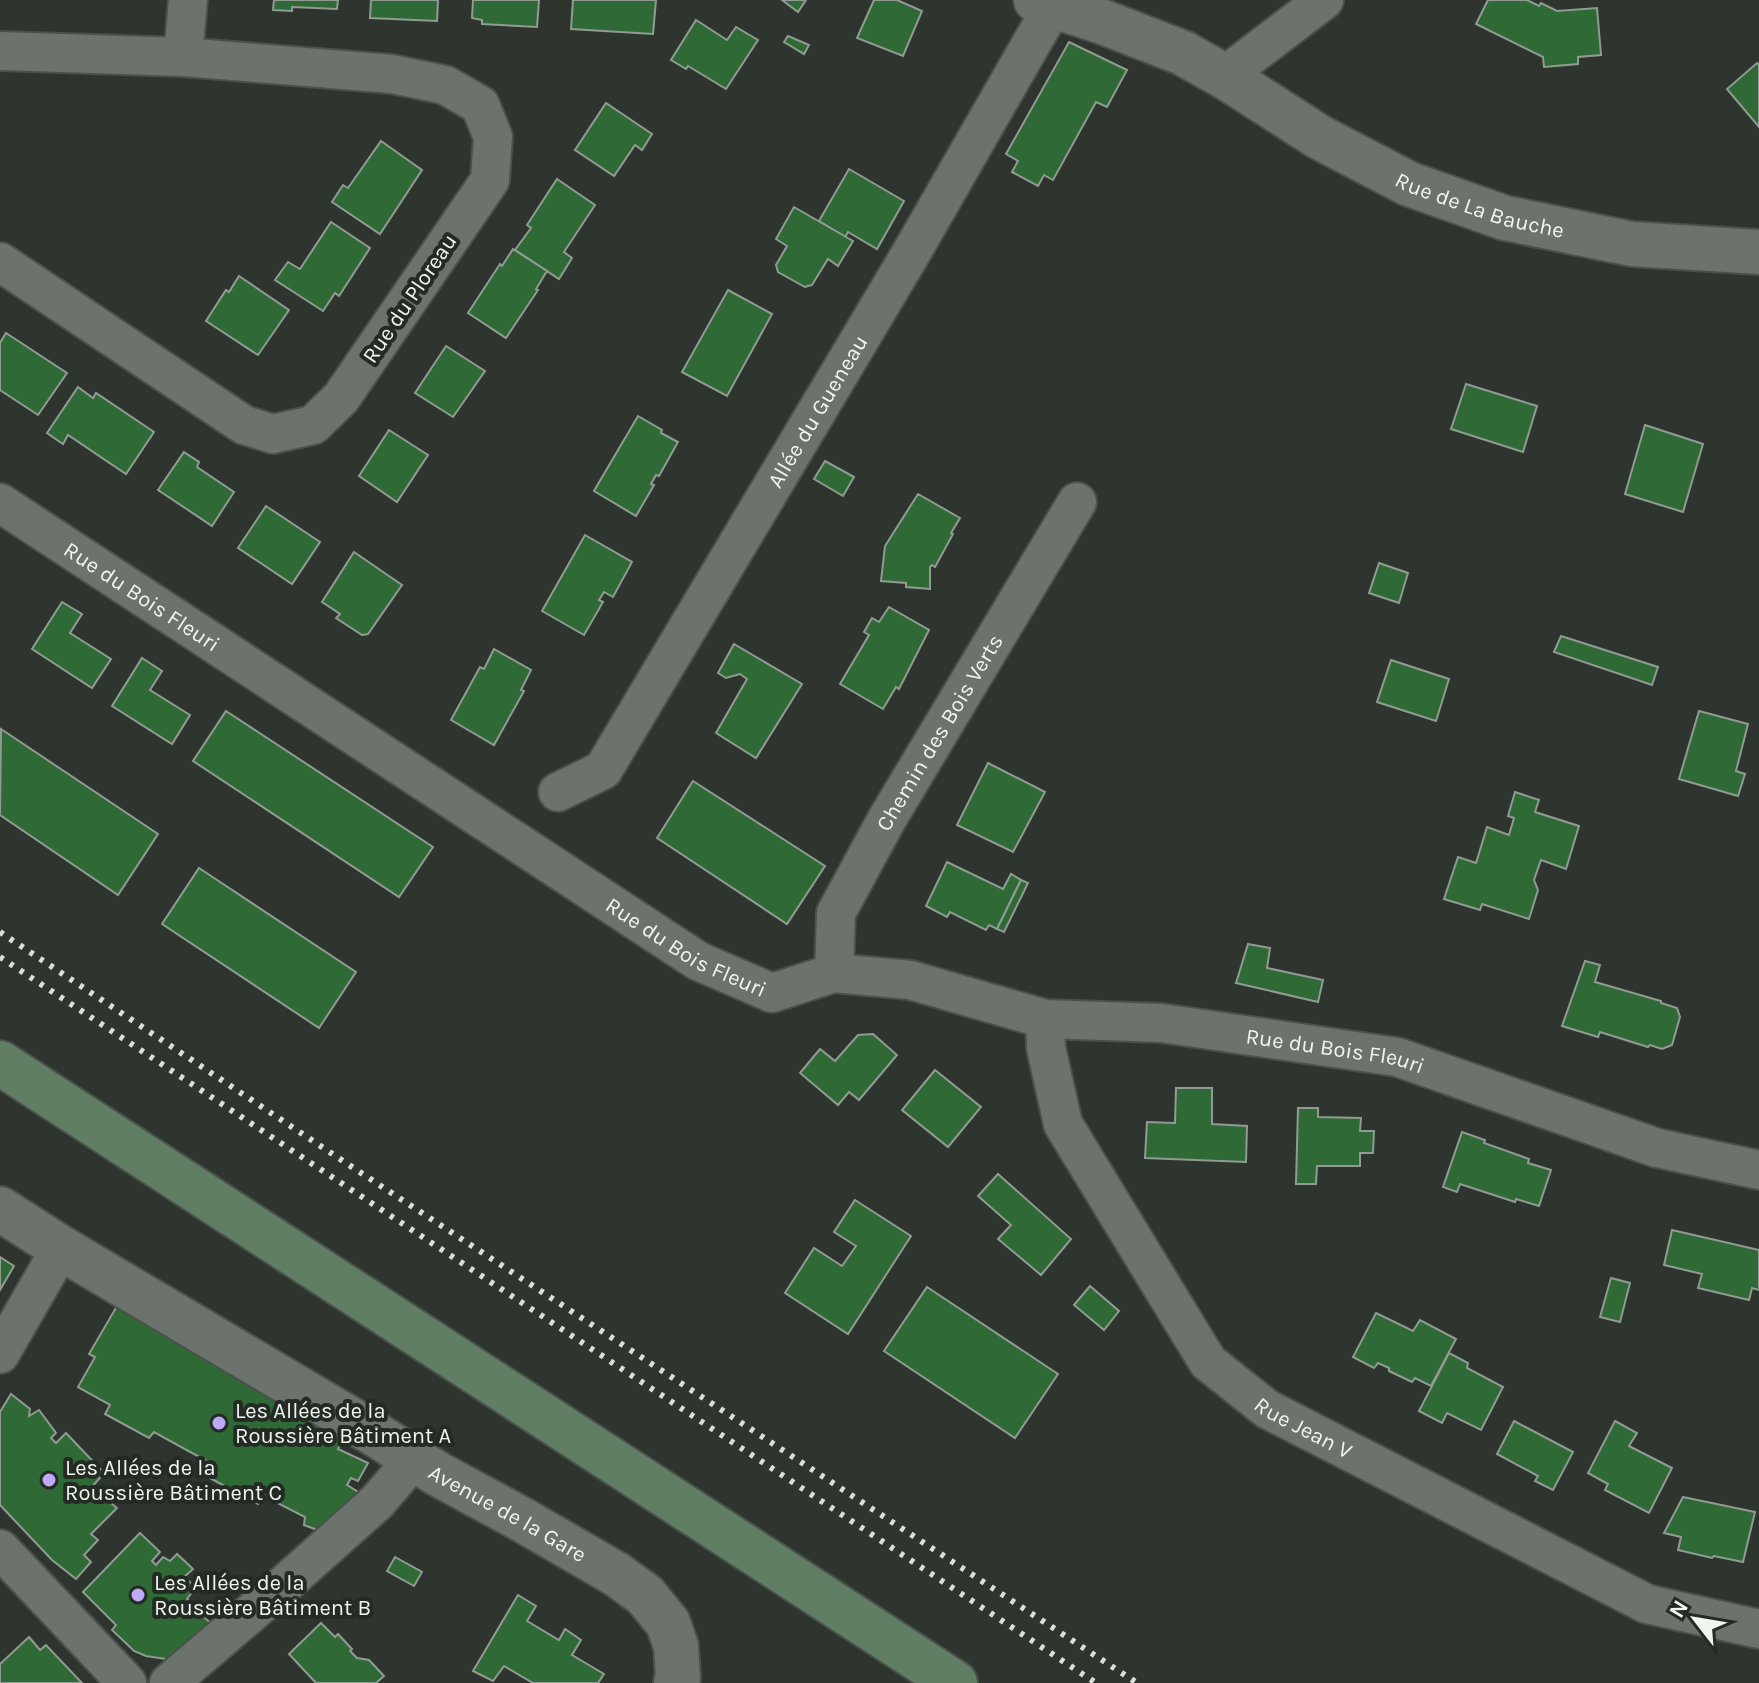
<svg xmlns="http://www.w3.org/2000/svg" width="1759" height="1683" viewBox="0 0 1759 1683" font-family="Karla,sans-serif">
<rect width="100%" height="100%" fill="#2e342e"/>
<!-- building -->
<g fill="#2e6936" stroke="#929b93" stroke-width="2">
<polygon points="274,0 338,0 337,9 292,7 292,11 273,10"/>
<polygon points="371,0 438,0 437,21 370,18"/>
<polygon points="473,0 539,0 537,27 482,24 482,20 472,18"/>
<polygon points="573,0 656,0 653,34 571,29"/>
<polygon points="782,0 806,0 798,12"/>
<polygon points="874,0 897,0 922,11 903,56 857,38"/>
<polygon points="1488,0 1527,0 1539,6 1541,3 1557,11 1597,8 1601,55 1578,57 1578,64 1544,67 1543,57 1476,24"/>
<polygon points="696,20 727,40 736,27 758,40 726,89 688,66 686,69 671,60"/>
<polygon points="788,36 809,45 804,54 784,42"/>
<polygon points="1069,42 1127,70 1107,107 1096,102 1053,180 1044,175 1038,186 1012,172 1018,161 1006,154"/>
<polygon points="1757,63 1759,65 1759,127 1727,89"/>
<polygon points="606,103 652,134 642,150 635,145 614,176 575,150"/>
<polygon points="381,141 422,170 380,234 332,202 343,185 348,188"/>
<polygon points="849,169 904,201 877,249 848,232 845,237 819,221"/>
<polygon points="557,179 595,205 564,252 572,258 559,279 515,250 531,228 527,225"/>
<polygon points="794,207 853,241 838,266 828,259 812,285 805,287 778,272 776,265 787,246 776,239"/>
<polygon points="331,222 370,248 339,296 335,293 323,311 275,280 288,262 300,269"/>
<polygon points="513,249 547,271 536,289 538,290 506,338 468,313 500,264 502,266"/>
<polygon points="239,276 289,310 258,355 206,321 226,290 229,292"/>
<polygon points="728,290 772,314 727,396 682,372"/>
<polygon points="6,333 67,373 38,415 0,390 0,343"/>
<polygon points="446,346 485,371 453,417 415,393"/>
<polygon points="1466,384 1537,406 1523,452 1451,429"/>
<polygon points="78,387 93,398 96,393 154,432 126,474 68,435 63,444 47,433"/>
<polygon points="638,416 662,430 661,433 678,442 659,476 656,475 651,484 654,485 636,516 594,491"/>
<polygon points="1645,425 1703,444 1683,512 1625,494"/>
<polygon points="389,430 428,455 397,502 359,476"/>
<polygon points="184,452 199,462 197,467 234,492 212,526 158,490"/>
<polygon points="825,461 854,477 843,496 814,479"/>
<polygon points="918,494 960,518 951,533 953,534 935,567 932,565 930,567 930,589 906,587 906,583 881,581 885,546"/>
<polygon points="266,506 320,542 292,584 238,548"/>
<polygon points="585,535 632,562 613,597 604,592 599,600 603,602 584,635 542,611"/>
<polygon points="354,552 402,585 368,634 362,635 336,618 340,614 322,602"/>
<polygon points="1379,563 1408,573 1399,603 1369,593"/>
<polygon points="62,602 82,614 70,633 111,659 92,688 32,649"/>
<polygon points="889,607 929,630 899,689 896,687 883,709 840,684 869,635 864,632 872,618 879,622"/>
<polygon points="1561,636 1658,667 1652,685 1554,652"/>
<polygon points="734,644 802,684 756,758 716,733 747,679 740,674 726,678 718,673"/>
<polygon points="494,649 531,670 521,690 524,691 494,745 451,720 480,667 484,669"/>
<polygon points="142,658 162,671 150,690 190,715 172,744 112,706"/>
<polygon points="1391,660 1449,679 1436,721 1377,702"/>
<polygon points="226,711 433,847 399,897 193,761"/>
<polygon points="1699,711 1748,724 1736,771 1745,774 1738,796 1679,779"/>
<polygon points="1,729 158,834 118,895 0,815"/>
<polygon points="988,763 1045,792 1013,852 957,825"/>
<polygon points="693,781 825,866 787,924 657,838"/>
<polygon points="1515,792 1539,800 1535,812 1579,826 1566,869 1541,860 1534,880 1538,890 1529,919 1482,904 1480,910 1444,899 1458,857 1476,863 1487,827 1509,835 1514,818 1508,816"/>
<polygon points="947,862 1003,889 1011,874 1021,880 997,929 989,925 986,930 950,912 947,917 926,906"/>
<polygon points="199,868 356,972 319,1028 162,924"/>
<polygon points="1021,880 1028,883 1004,932 997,929"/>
<polygon points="1248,944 1270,948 1267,968 1323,980 1318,1002 1236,983"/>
<polygon points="1585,961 1600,965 1595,982 1661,1001 1661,1003 1677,1008 1680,1017 1672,1045 1662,1049 1650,1045 1648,1047 1600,1032 1598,1037 1562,1026"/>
<polygon points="873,1034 897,1055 859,1100 849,1092 838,1105 800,1073 820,1049 835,1061 858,1035"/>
<polygon points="935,1070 981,1107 948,1147 902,1110"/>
<polygon points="1176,1088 1212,1088 1212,1124 1247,1126 1246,1162 1145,1158 1147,1122 1175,1123"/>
<polygon points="1298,1108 1318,1108 1318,1117 1361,1118 1360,1131 1374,1131 1373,1153 1360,1153 1360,1166 1317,1166 1316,1184 1296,1184"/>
<polygon points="1462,1132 1485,1140 1484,1143 1529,1159 1528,1163 1551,1170 1539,1206 1516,1199 1515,1202 1460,1184 1457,1192 1443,1187"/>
<polygon points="998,1174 1071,1239 1041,1275 998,1239 1011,1225 978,1196"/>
<polygon points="855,1200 911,1236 848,1334 785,1293 814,1248 842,1266 856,1246 834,1232"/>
<polygon points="1672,1230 1759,1250 1759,1290 1752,1288 1749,1300 1698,1288 1702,1274 1664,1265"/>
<polygon points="0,1257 14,1266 0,1290"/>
<polygon points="1611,1278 1630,1283 1620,1322 1600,1317"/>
<polygon points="1090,1286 1119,1311 1104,1330 1074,1305"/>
<polygon points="927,1287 1058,1374 1015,1438 884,1351"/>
<polygon points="117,1306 343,1438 338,1449 368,1463 358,1481 351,1478 347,1485 368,1498 328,1534 304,1525 305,1517 264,1496 258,1504 208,1477 214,1465 154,1432 149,1438 105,1414 110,1405 78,1387 95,1357 89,1354"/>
<polygon points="1376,1313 1413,1331 1420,1320 1456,1339 1431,1386 1415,1378 1412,1382 1389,1371 1389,1368 1378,1363 1374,1368 1353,1357"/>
<polygon points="1449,1353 1468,1363 1467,1368 1503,1387 1481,1430 1447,1413 1442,1423 1419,1411"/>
<polygon points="11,1394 30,1409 29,1416 39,1410 56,1433 51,1438 56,1443 66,1433 104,1473 92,1487 117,1508 91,1534 98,1540 84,1555 91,1562 76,1579 52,1560 0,1505 0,1412"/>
<polygon points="1514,1421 1573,1452 1553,1490 1535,1481 1538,1476 1497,1454"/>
<polygon points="1615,1421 1637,1433 1629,1446 1672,1468 1649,1513 1605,1490 1608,1484 1588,1473"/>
<polygon points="1683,1497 1755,1512 1743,1562 1714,1556 1712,1558 1678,1550 1681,1537 1664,1533"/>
<polygon points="140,1533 160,1552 152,1561 156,1565 163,1557 170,1561 177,1554 193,1569 184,1577 196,1587 187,1599 214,1627 172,1660 146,1656 134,1651 112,1630 116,1625 83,1592"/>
<polygon points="395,1557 422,1572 414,1586 387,1571"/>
<polygon points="518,1595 536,1606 527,1621 559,1640 565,1629 581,1640 572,1655 604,1674 598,1683 533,1683 504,1666 493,1681 473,1671"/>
<polygon points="321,1623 335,1637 338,1634 352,1649 350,1651 357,1658 369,1660 384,1676 376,1683 316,1683 289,1654"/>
<polygon points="29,1637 40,1650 46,1645 82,1683 0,1683 0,1664"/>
</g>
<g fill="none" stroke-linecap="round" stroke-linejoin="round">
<!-- minor casing -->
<g stroke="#4a504a" stroke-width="42">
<g id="minor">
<polyline points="0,51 183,57 392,74 445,85 480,105 493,137 490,180 341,398 313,425 273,434 244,425 0,262"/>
<polyline points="183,57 188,0"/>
<polyline points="1229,79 1240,64 1324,0"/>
<path id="s1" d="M 0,503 L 698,961 L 772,993 L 834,973 L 910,980 L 1045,1019 L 1161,1023 L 1397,1057 L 1657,1148 L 1759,1170"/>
<path id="s2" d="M 558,792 L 603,770 L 910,255 L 1053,6"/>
<path id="s3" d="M 834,973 L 836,913 L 887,819 L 1077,502"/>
<path id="s4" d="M 1045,1019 L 1046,1048 L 1063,1124 L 1208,1362 L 1267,1409 L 1647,1604 L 1759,1629"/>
<polyline points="0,1354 61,1248"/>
<polyline points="0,1549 127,1683"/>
<polyline points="169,1683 285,1584 377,1502 414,1459"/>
</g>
</g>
<!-- tertiary casing -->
<g stroke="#4a504a" stroke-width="48">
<g id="tertiary">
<path id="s5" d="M 1036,0 L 1103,22 L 1183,53 L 1229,79 L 1319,137 L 1409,184 L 1505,218 L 1632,244 L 1759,252"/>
<path id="s6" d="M 0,1209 L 61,1248 L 370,1431 L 438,1474 L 521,1519 L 616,1574 L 645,1595 L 668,1623 L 676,1646 L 678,1678 L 676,1683"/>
</g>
</g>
<!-- secondary casing -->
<g stroke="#4a504a" stroke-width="48">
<polyline id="secondary" points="0,1063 955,1683"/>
</g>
<!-- minor -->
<use href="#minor" stroke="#6b736c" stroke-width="38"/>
<!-- tertiary -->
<use href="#tertiary" stroke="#6b736c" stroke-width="44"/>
<!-- secondary -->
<use href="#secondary" stroke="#607e64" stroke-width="44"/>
<!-- rail -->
<g stroke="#d9dfd9" stroke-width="6" stroke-dasharray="4 8" stroke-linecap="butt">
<polyline points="0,932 346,1163 1137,1683"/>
<polyline points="0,957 1096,1683"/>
</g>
</g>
<!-- markers -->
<g fill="#bea9f5" stroke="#242a24" stroke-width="3">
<circle cx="219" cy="1423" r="8"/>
<circle cx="49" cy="1480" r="8"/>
<circle cx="138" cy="1595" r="8"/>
</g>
<g text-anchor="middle" stroke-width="8" stroke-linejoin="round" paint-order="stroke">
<!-- street labels -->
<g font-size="22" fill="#f0f5f0" stroke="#242a24">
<text dy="8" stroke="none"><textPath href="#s5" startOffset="492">Rue de La Bauche</textPath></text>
<text transform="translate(409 298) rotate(-56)" y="8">Rue du Ploreau</text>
<text dy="8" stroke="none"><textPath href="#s2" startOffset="468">Allée du Gueneau</textPath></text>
<text dy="8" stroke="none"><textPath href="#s1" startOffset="170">Rue du Bois Fleuri</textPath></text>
<text dy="8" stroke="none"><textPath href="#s3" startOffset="268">Chemin des Bois Verts</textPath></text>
<text dy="8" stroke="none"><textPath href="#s1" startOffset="818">Rue du Bois Fleuri</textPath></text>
<text dy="8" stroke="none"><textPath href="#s1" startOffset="1490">Rue du Bois Fleuri</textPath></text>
<text dy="8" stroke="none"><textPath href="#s4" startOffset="502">Rue Jean V</textPath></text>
<text dy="8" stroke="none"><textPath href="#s6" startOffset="592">Avenue de la Gare</textPath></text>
</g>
<!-- poi labels -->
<g font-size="22" fill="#f0f5f0" stroke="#242a24" text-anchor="start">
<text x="235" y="1418">Les Allées de la<tspan x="235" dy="25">Roussière Bâtiment A</tspan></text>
<text x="65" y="1475">Les Allées de la<tspan x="65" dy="25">Roussière Bâtiment C</tspan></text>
<text x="154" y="1590">Les Allées de la<tspan x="154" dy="25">Roussière Bâtiment B</tspan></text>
</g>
</g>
<!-- north arrow -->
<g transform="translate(1695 1619) rotate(301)" stroke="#242a24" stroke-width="6" paint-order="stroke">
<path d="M0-6L14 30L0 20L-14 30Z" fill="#f0f5f0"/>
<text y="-12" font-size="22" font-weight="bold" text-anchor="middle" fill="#f0f5f0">N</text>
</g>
</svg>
